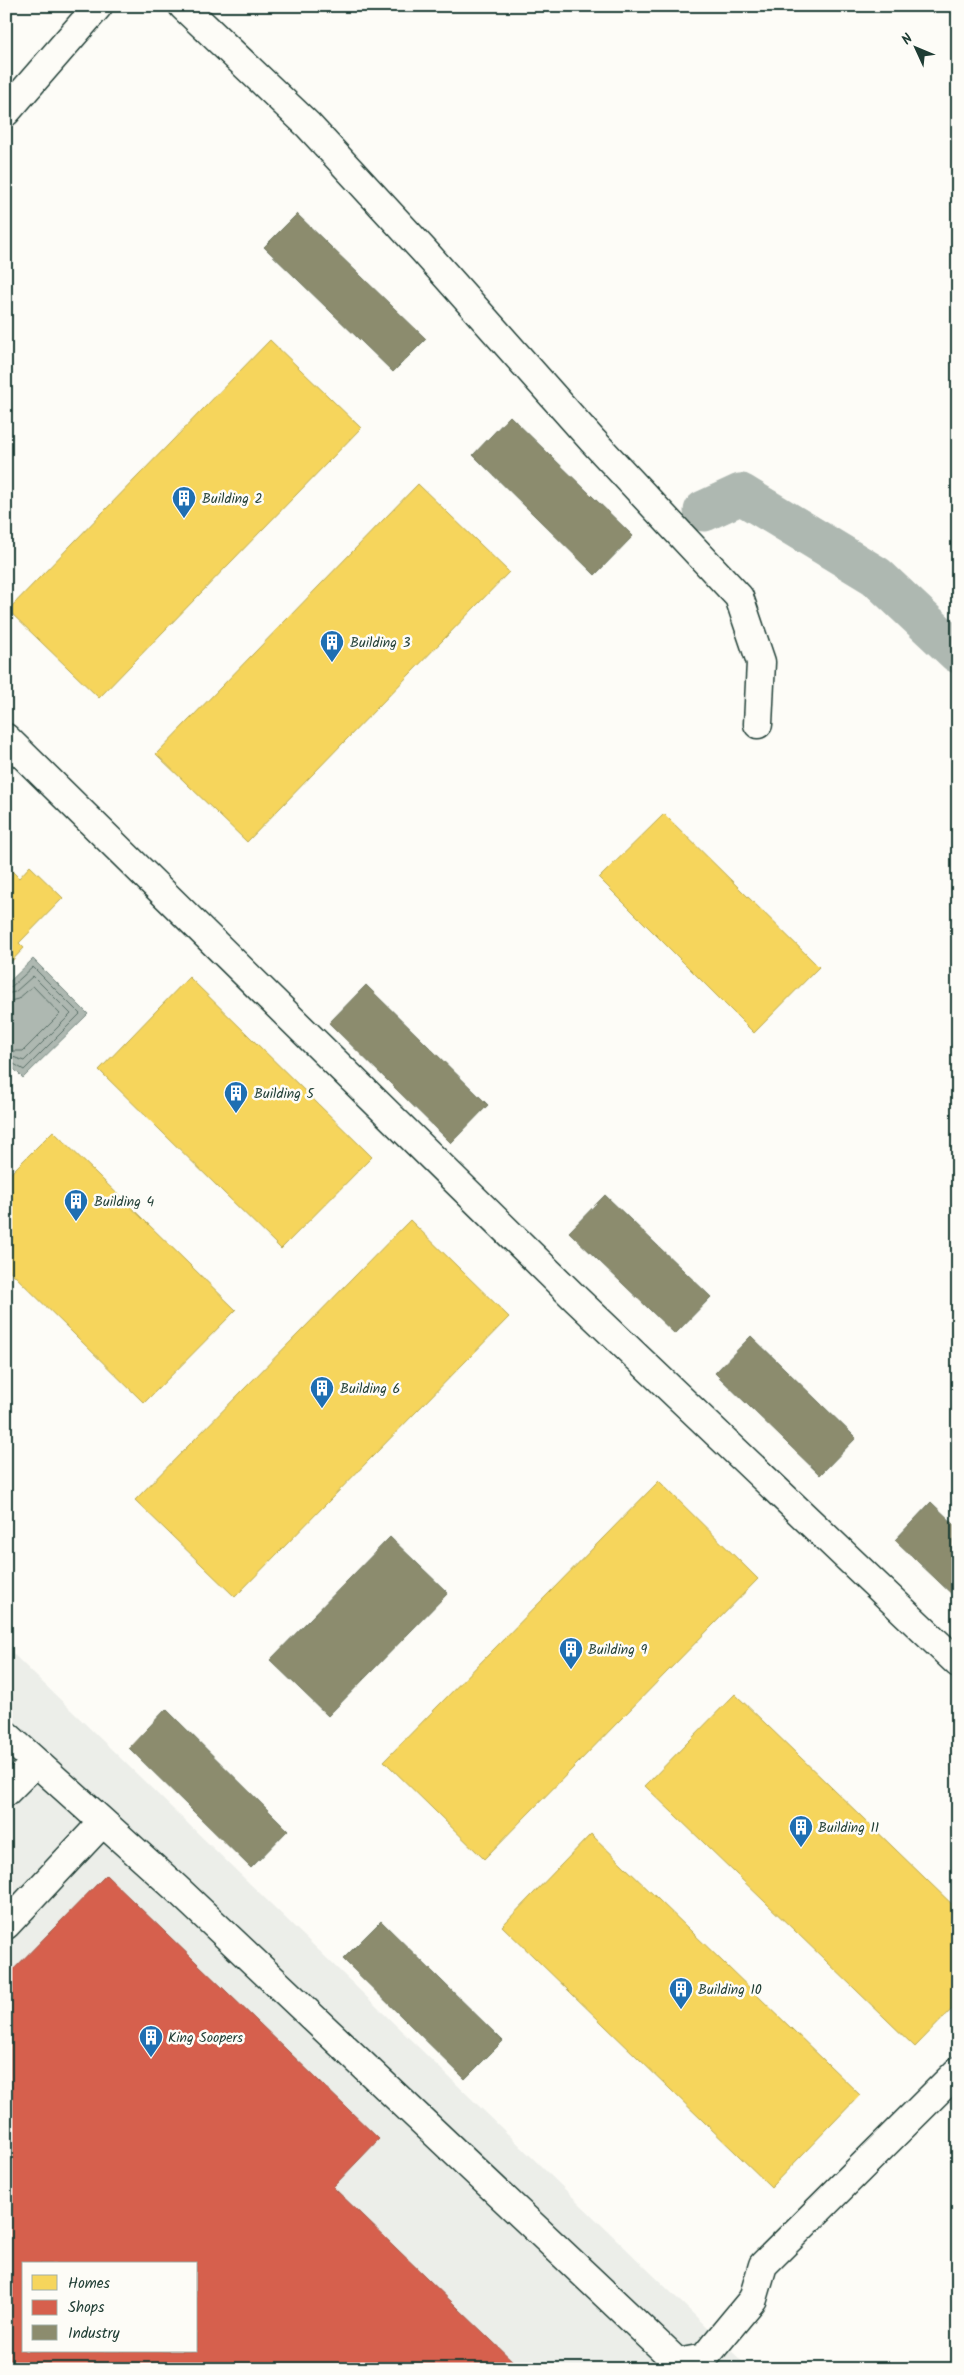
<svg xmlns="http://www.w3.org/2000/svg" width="964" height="2375" viewBox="0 0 964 2375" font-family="Kalam,sans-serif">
<rect width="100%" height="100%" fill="#fdfcf7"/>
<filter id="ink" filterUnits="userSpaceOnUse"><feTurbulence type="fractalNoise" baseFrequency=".02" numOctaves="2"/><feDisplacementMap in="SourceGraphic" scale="10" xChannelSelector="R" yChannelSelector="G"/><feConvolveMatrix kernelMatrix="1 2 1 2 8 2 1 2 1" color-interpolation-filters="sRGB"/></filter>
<g filter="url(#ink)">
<!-- built -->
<path fill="#eceee9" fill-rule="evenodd" d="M 6,1647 L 750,2369 L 6,2369 ZM 24,2264 L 196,2264 L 196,2351 L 24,2351 Z"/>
<!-- water -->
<polygon fill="#aeb8b1" stroke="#75877f" points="33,959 88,1014 23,1078 13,1068 6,1074 6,985"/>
<!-- homes -->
<g fill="#f6d55c" stroke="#b6a750">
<polygon points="270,340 361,428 99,698 8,610"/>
<polygon points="418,484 509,572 247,842 156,754"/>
<polygon points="664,814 819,967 754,1033 599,878"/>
<polygon points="6,865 19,878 30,866 63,898 19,943 24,948 6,967"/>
<polygon points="189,977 372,1157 281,1249 99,1070"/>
<polygon points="53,1131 236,1310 144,1403 6,1267 6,1178"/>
<polygon points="410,1220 509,1317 235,1597 135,1500"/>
<polygon points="659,1481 758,1579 484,1859 384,1761"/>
<polygon points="735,1694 958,1910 958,2003 915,2047 645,1786"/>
<polygon points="591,1834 860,2095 771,2187 502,1926"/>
</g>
<!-- shops -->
<path fill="#d6604d" stroke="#9f5646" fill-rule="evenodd" d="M 106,1875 L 379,2139 L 333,2187 L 521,2369 L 6,2369 L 6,1977 ZM 24,2264 L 196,2264 L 196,2351 L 24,2351 Z"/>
<!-- industry -->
<g fill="#8c8c6e" stroke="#6b745d">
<polygon points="297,214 426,339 393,372 264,247"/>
<polygon points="510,416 633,536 595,575 473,455"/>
<polygon points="366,985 488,1105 451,1143 329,1023"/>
<polygon points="605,1195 711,1297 675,1334 569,1232"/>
<polygon points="751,1336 856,1438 820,1475 715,1373"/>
<polygon points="931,1502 958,1528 958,1600 895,1540"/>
<polygon points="390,1537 448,1593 328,1716 270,1660"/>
<polygon points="166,1709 288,1830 251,1868 129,1748"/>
<polygon points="381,1921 503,2041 465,2079 343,1959"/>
</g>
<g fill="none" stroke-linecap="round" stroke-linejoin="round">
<!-- shore -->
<g stroke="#586e66" stroke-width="1">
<polyline points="6,988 11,987 33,967 80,1014 24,1070 14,1064 6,1067"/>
<polyline points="6,994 15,992 33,976 71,1014 24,1061 13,1057 6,1059"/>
<polyline points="6,1002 18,999 33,986 60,1014 23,1051 6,1051"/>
</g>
<!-- canal -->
<polyline stroke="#aeb8b1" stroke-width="41" points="704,511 741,494 876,576 958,653"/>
<!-- minor casing -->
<g stroke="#1f3d34" stroke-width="31">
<g id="minor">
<polyline points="183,6 308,125 425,252 592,440 739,597 761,662 758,724"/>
<polyline points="6,738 576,1299 958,1663"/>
<polyline points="6,1735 176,1888 678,2363"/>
<polyline points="6,1792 35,1763"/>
<polyline points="6,1925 102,1823"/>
<polyline points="673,2369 678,2363 704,2358 753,2299 763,2265 958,2071"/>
</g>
</g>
<!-- major casing -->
<g stroke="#1f3d34" stroke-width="31">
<polyline id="major" points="6,112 98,6"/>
</g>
<!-- minor -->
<use href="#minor" stroke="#fdfcf7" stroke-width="28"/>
<!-- major -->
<use href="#major" stroke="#fdfcf7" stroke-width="28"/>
</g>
</g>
<!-- icons -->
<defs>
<g id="building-pin" transform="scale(1.25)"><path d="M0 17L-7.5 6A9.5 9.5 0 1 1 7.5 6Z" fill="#1f6fb2" stroke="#fdfcf7"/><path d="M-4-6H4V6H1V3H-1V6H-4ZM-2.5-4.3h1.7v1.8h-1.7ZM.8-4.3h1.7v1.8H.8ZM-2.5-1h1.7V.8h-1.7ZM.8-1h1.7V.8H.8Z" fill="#fff"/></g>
</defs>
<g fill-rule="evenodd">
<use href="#building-pin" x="184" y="498"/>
<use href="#building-pin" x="332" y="642"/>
<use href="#building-pin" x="236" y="1093"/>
<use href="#building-pin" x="76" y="1201"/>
<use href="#building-pin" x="322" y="1388"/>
<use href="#building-pin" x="571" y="1649"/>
<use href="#building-pin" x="801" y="1827"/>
<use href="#building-pin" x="681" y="1989"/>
<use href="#building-pin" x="151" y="2037"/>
</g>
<g text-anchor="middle" stroke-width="5" stroke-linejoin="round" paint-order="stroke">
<!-- poi labels -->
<g font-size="14" fill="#1f3d34" stroke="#fdfcf7" text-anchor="start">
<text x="202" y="503">Building 2</text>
<text x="350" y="647">Building 3</text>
<text x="254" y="1098">Building 5</text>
<text x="94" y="1206">Building 4</text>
<text x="340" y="1393">Building 6</text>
<text x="588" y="1654">Building 9</text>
<text x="818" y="1832">Building 11</text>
<text x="698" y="1994">Building 10</text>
<text x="168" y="2042">King Soopers</text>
</g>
</g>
<!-- margin -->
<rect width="964" height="2375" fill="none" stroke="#fdfcf7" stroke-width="25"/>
<rect x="12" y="12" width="939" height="2350" fill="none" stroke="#1f3d34" stroke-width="2" filter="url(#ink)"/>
<!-- legend -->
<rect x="22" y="2262" width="175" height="90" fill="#fdfcf7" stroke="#a4b0a9"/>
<rect x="32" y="2275" width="25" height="15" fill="#f6d55c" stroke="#a4b0a9"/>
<text x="68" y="2288" font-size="15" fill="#1f3d34">Homes</text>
<rect x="32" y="2300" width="25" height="15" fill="#d6604d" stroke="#a4b0a9"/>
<text x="68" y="2312" font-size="15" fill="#1f3d34">Shops</text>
<rect x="32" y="2325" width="25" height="15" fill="#8c8c6e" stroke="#a4b0a9"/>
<text x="68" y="2338" font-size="15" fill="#1f3d34">Industry</text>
<!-- north arrow -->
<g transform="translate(916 48) rotate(314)" stroke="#fdfcf7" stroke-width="4" paint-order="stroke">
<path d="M0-4L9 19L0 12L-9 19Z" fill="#1f3d34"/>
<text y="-8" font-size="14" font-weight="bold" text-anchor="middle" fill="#1f3d34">N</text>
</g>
</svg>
